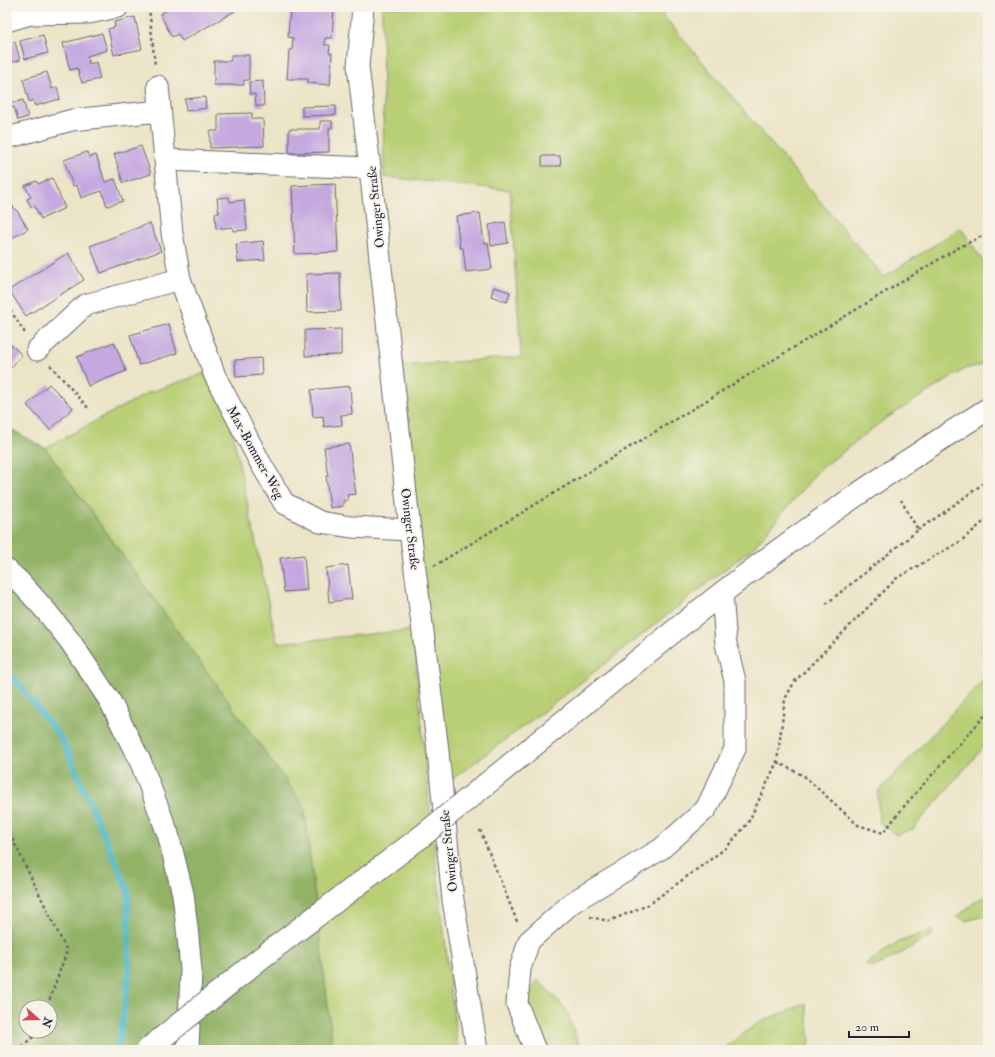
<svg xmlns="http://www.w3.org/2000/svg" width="995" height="1057" viewBox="0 0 995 1057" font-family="'IM FELL Double Pica',serif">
<rect width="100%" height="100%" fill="#f7f3e8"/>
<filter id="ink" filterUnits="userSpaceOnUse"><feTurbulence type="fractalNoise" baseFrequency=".025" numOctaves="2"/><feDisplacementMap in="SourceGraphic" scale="8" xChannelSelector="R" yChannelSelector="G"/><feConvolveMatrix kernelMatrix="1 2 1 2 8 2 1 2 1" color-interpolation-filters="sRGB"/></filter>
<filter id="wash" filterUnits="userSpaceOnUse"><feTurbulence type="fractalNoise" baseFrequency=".012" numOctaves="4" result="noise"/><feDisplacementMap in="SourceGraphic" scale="16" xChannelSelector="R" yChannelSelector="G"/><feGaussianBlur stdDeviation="0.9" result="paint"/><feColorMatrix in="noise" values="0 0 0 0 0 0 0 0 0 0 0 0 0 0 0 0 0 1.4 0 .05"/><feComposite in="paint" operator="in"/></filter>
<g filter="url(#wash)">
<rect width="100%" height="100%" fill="#ebe4c6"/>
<!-- green -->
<g fill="#b8cf74" stroke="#6d7858">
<polygon points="382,7 656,7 884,277 961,228 988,269 988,363 965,369 885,419 818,471 755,546 561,698 446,784 400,366 521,357 510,190 384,177"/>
<polygon points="205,373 228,412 277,643 413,630 428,793 457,1044 460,1050 333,1050 304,806 45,448 148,393"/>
<polygon points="988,675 988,742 913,829 896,835 879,822 878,792"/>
<polygon points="988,895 988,915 966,921 957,917 976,901"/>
<polygon points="932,930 932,935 900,954 872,968 866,964 896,943"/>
<polygon points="538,980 566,1009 581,1050 545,1050 533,1026 528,996"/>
<polygon points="806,1004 810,1041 808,1050 722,1050 759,1022"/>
</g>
<!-- forest -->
<path fill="#92b266" stroke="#5a6a50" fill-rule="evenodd" d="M 7,427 L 45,448 L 304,806 L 333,1050 L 7,1050 ZM 26,1007 L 50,1007 L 50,1031 L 26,1031 Z"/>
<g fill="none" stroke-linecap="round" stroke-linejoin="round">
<!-- stream -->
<polyline stroke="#4ebac9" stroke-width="6" points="7,669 63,741 128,890 129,975 118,1050"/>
</g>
<g id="blocks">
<!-- building -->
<g fill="#c5a8e0">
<polygon points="172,7 232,7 235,11 182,41 178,34 172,37 160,14"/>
<polygon points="311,7 334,7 332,38 325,38 325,45 330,45 329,53 332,53 330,85 308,83 308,79 287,79 289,50 292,50 293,38 288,37 290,8 311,9"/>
<polygon points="135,17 142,49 114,55 108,29 115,27 114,22"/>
<polygon points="102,33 107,50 87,56 89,64 96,62 100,79 82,83 77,68 70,70 63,43"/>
<polygon points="43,35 48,53 25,59 20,41"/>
<polygon points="15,42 20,60 9,63 7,55 7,44"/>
<polygon points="231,55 249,55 249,80 244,80 244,85 214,85 214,61 231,61"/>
<polygon points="47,72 52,89 57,87 60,99 35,106 33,100 29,102 23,79"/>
<polygon points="263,81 264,106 256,106 255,94 250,94 249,82"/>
<polygon points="7,84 13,103 23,100 28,117 18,120 14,107 7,110"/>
<polygon points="205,97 206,108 186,111 185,99"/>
<polygon points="336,106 336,115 302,116 302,107"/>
<polygon points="252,113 252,119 263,119 264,146 210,148 210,131 218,131 218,114"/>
<polygon points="320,121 332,121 332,128 329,128 329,152 289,153 289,129 320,129"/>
<polygon points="141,146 151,174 123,183 114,154"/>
<polygon points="87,152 89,157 96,155 105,182 115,179 123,201 107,206 102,191 81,198 77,185 73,186 64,160"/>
<polygon points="542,156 560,156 561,166 542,166"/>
<polygon points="52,178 65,208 41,219 34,205 31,207 27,199 31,197 25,186 36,181 38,184"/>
<polygon points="335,184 338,252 295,254 292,186"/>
<polygon points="229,197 230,202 244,200 247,230 233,231 232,227 216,229 215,213 219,213 217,198"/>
<polygon points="9,200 15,210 16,209 28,229 7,241 7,201"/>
<polygon points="480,213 484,243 488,243 492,269 466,272 463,248 460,248 456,216"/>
<polygon points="505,222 508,243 491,246 489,225"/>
<polygon points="150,223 161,251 101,273 90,246"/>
<polygon points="263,241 265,260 238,262 236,244"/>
<polygon points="68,253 84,280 26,316 9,290"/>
<polygon points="340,273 341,311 307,312 306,274"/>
<polygon points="494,287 510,292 507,302 491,296"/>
<polygon points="169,324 177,353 139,365 130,335"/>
<polygon points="341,329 341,355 305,356 305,330"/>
<polygon points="7,341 22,355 7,372"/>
<polygon points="114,342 126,371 88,386 77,357"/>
<polygon points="261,358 262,375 236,377 235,360"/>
<polygon points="49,384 73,408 50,430 27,405"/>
<polygon points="350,386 352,414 341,415 342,425 324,427 323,416 313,417 311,390"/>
<polygon points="349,444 356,494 347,495 348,500 343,501 343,506 330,508 326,476 328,476 324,447"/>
<polygon points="304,555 307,590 284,592 280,558"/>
<polygon points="348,565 352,599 329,602 326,568"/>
</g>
</g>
</g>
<g filter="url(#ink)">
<use href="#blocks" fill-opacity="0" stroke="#68666c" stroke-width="1"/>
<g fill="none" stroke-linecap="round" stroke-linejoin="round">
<!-- minor casing -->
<g stroke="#68666c" stroke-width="23">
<g id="minor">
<polyline points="28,7 30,14 89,13 118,7"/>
<polyline points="363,7 358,66 370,168 410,530 437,742 453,900 477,1050"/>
<polyline points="7,21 30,14"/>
<polyline points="158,86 172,233 180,279 215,376 261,464 284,503 320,522 351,527 410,530"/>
<polyline points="7,138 72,120 160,111"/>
<polyline points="166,160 370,168"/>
<polyline points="37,350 85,305 180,279"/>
<polyline points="7,570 20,582 46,611 70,641 110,701 141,763 168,834 183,894 188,937 191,970 188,1050"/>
<polyline points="535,1050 517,1004 520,969 529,941 573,902 661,849 706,809 735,749 735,681 726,644 722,593"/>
</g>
</g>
<!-- major casing -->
<g stroke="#68666c" stroke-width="24">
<path id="major" d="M 553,730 C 609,685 665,637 722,593 C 807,527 897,466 988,409"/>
</g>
<!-- path -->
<g stroke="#68666c" stroke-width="2.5" stroke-dasharray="3 3" stroke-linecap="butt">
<polyline points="149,7 155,66"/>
<polyline points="7,305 25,333"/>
<polyline points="50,365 90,410"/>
<polyline points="918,530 943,513 988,480"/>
<polyline points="434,566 956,249 988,233"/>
<polyline points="826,604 918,530 901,500"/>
<polyline points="777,762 804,776 858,825 883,833 906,804 988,712"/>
<polyline points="7,828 67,951 47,1007"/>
<polyline points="480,830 518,924"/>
<polyline points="590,917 609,921 648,905 726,848 748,823 777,762 785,699 795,681 897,578 961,541 988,518"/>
<polyline points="17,1050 37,1034 38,1031"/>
</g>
<!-- minor -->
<use href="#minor" stroke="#fff" stroke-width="21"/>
<!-- major -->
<use href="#major" stroke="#fff" stroke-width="22"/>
<!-- major-bridge casing -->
<g stroke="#68666c" stroke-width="24" stroke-linecap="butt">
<polyline id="major-bridge" points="147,1050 261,958 422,836 553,730"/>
</g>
<!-- major-bridge -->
<use href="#major-bridge" stroke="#fff" stroke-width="22"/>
</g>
</g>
<g text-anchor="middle" stroke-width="3.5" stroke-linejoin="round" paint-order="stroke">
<!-- street labels -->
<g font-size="13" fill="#22223b" stroke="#f7f3e8">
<text transform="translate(375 207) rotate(-96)" y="5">Owinger Straße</text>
<text transform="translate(256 452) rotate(61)" y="5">Max-Bommer-Weg</text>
<text transform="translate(411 529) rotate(83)" y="5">Owinger Straße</text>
<text transform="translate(448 851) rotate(-96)" y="5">Owinger Straße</text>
</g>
</g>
<!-- margin -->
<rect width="995" height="1057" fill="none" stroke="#f7f3e8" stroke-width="24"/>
<!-- north arrow -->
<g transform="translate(38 1019) rotate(110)"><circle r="19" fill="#f7f3e8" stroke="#a29fa3"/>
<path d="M0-3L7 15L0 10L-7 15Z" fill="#d1495b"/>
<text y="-6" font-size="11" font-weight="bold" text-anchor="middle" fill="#22223b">N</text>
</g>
<!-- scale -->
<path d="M849 1031v6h60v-6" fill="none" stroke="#22223b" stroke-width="2"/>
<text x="855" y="1031" font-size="12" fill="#22223b" stroke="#f7f3e8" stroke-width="3" paint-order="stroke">20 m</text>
</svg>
